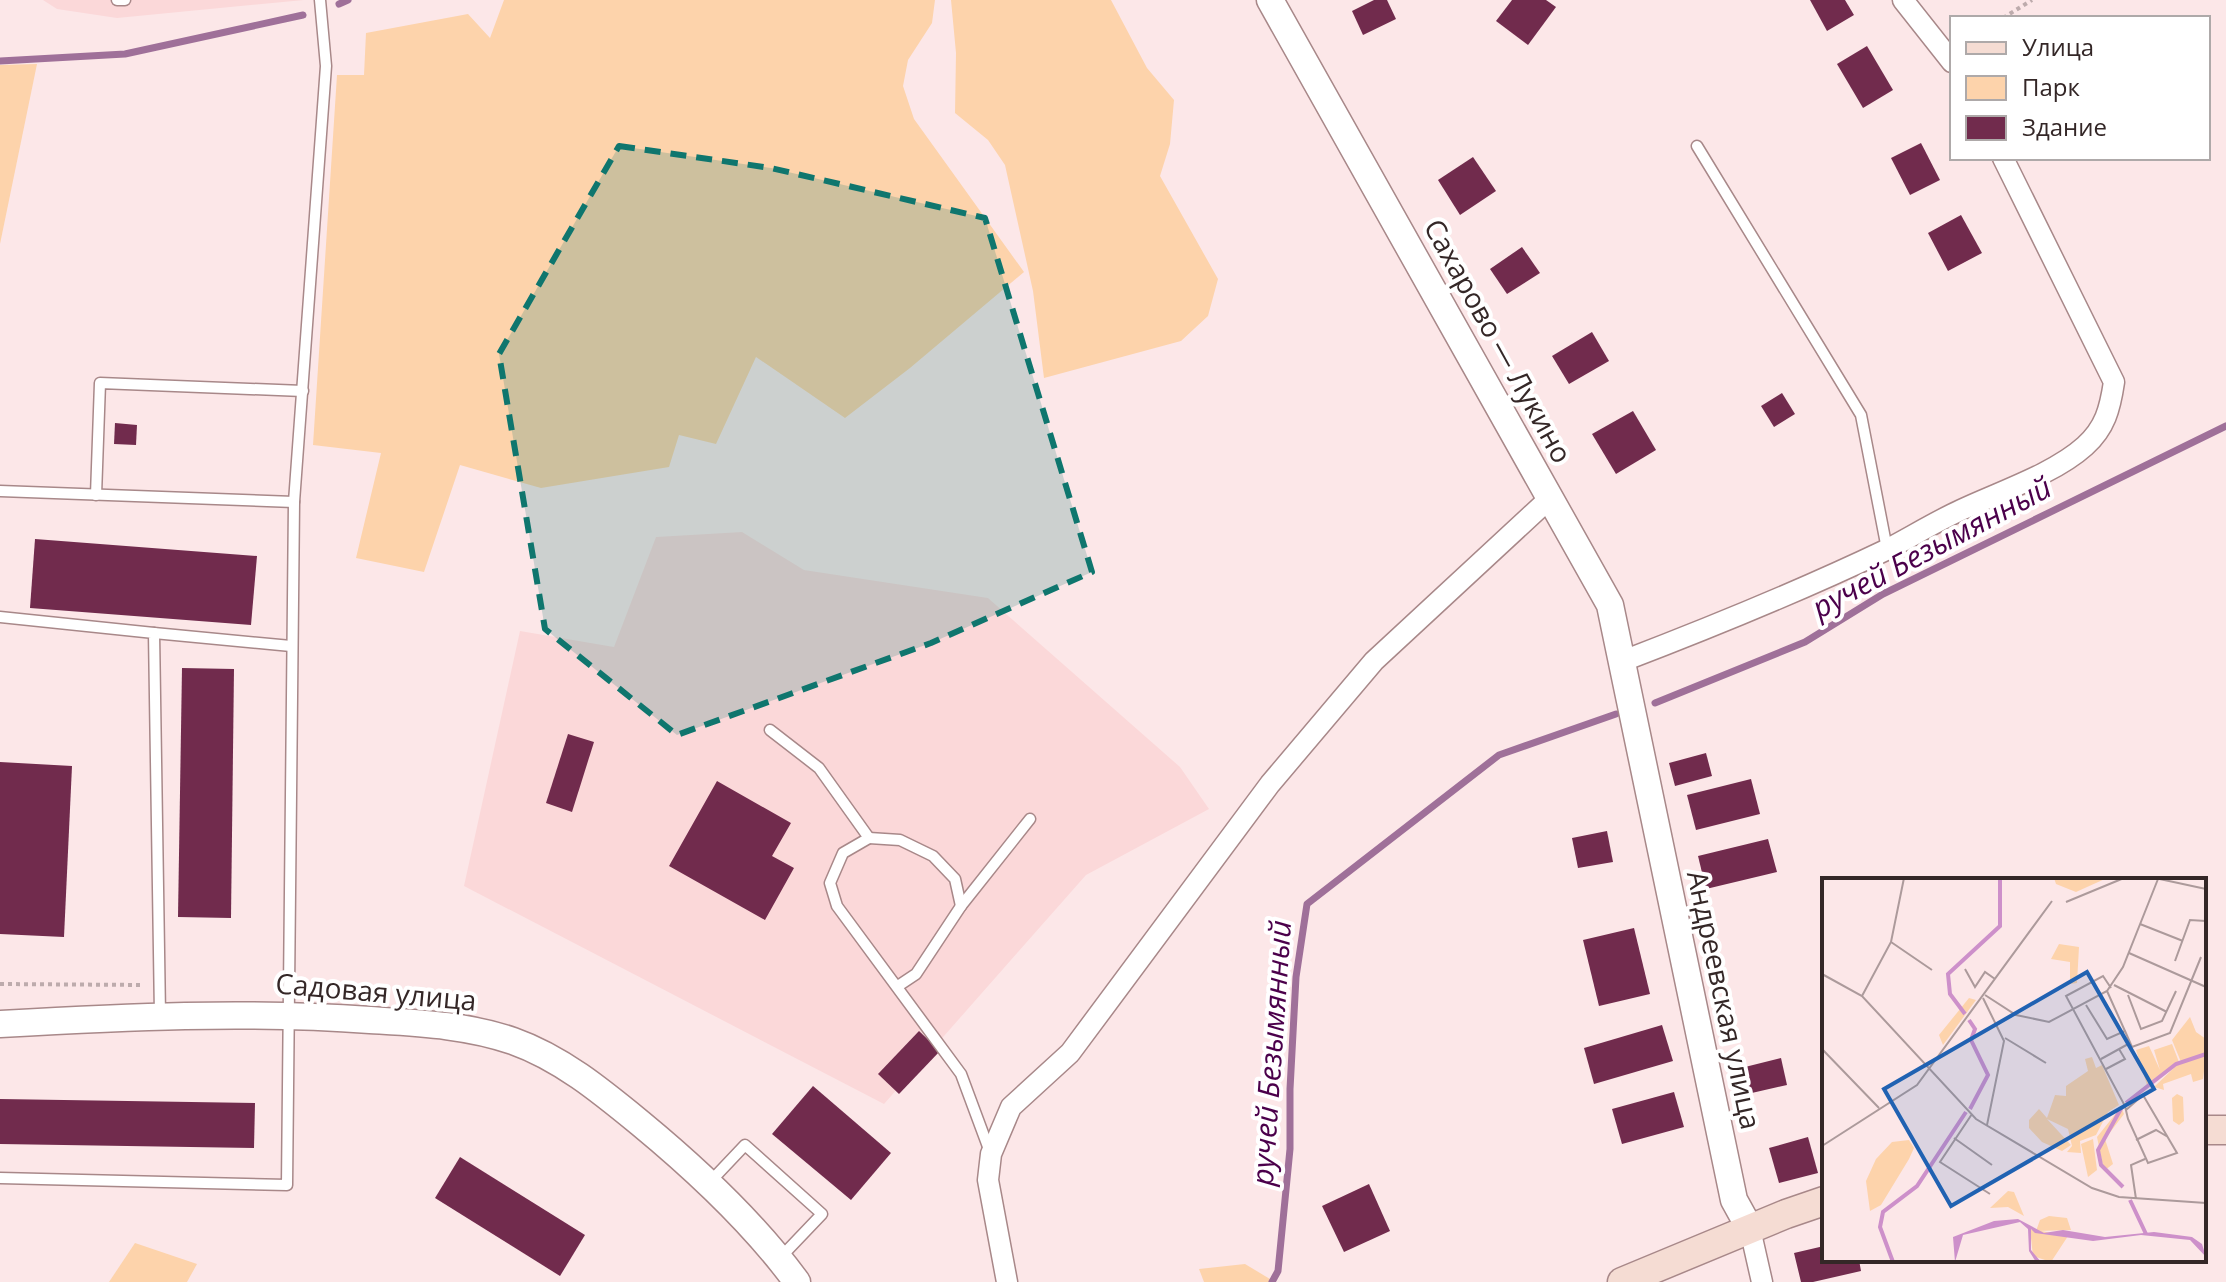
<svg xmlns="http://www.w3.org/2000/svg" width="2226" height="1282" viewBox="0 0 2226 1282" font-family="'Open Sans',sans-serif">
<rect width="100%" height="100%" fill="#fce7e8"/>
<!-- built -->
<g fill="#fbd8d9">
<polygon points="43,0 304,0 117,18 57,9"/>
<polygon points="742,532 804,570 988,598 1180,767 1209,809 1086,875 884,1104 464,886 520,631 614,647 656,537"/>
</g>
<!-- green -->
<g fill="#fdd3ab">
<polygon points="504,0 935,0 932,23 908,60 903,86 914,119 1024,272 910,368 845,418 756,357 716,444 679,435 669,467 541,488 460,465 424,572 356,558 381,453 313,445 337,75 364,75 366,33 468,14 490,38"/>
<polygon points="951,0 1111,0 1147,68 1174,100 1170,144 1160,176 1218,279 1208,316 1181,341 1044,378 1033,291 1005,165 988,140 955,113 956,53"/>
<polygon points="37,64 0,244 0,65"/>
<polygon points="135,1243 197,1264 187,1282 109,1282"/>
<polygon points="1245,1264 1275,1282 1204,1282 1199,1269"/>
</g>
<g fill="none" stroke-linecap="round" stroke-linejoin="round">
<!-- stream -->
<g stroke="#9f7099" stroke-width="7">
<polyline points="339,4 348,0"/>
<polyline points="0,61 125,54 303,15"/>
<polyline points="1655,703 1805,642 1883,594 2226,426"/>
<polyline points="1272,1282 1278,1271 1290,1149 1290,1089 1296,977 1307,904 1499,755 1616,714"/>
</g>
</g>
<!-- building -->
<g fill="#712b4d">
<polygon points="1374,0 1387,0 1396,19 1363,35 1352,11"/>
<polygon points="1512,0 1546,0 1556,7 1528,45 1496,21"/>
<polygon points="1810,0 1845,0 1854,15 1827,31"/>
<polygon points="1867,46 1893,90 1863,108 1837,64"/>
<polygon points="1921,143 1940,180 1910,195 1891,158"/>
<polygon points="1473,157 1496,191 1460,215 1438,180"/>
<polygon points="1961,215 1982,253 1948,271 1928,233"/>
<polygon points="1522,247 1540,273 1507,294 1490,269"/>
<polygon points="1592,332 1609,361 1569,384 1552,356"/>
<polygon points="1782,393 1795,414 1774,427 1761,406"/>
<polygon points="1633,411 1656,450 1616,474 1592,434"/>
<polygon points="115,423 137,425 136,445 114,444"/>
<polygon points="35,539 257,556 251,625 30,608"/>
<polygon points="182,668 234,669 231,918 178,917"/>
<polygon points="568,734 594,742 572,812 546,803"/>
<polygon points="1706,753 1712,776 1675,786 1669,763"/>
<polygon points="0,762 72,766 64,937 0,934"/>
<polygon points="1751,779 1760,814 1696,830 1687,795"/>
<polygon points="717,781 791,823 772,856 794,868 765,920 669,866"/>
<polygon points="1607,831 1613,862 1578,868 1572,838"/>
<polygon points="1768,839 1777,872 1706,889 1698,856"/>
<polygon points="1634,928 1650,994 1599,1006 1583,940"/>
<polygon points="1662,1025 1673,1061 1594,1084 1584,1048"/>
<polygon points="919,1031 940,1051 899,1094 878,1074"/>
<polygon points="1781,1058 1787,1085 1743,1095 1737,1069"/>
<polygon points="813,1086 891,1153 851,1200 772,1134"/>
<polygon points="1674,1092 1684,1127 1622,1144 1612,1109"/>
<polygon points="0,1099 255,1103 254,1148 0,1144"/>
<polygon points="1808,1137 1818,1173 1779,1183 1769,1148"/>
<polygon points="460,1157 585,1235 560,1276 435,1198"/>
<polygon points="1369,1184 1390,1231 1344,1252 1322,1206"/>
<polygon points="1824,1246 1824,1260 1859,1260 1861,1271 1813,1282 1801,1282 1794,1253"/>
</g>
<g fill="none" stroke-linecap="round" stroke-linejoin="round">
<!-- service casing -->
<g stroke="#a88889" stroke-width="13">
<g id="service">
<polyline points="117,0 125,0"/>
<polyline points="1697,146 1861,415 1887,549"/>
<polyline points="0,491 294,502"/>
<polyline points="96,495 100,383 303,391"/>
<polyline points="0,617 154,633 160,1015"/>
<polyline points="154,633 291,646"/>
<polyline points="770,730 819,768 869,838 843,853 830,883 837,906 961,1074 990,1152"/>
<polyline points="869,838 900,840 933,856 955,879 961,906"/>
<polyline points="898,986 916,974 961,906 1030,819"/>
<polyline points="0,1178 287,1185 294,502 326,66 320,0"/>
<polyline points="709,1183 745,1145 822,1214 780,1258"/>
</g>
</g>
<!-- minor casing -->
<g stroke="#a88889" stroke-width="23">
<g id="minor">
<polyline points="1903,0 1952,62"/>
<path d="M 1623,661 C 1712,627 1800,591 1886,550 C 1911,537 1935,522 1961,510 C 1999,492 2054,474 2085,446 C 2105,428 2110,409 2114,382 L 2003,158"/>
<polyline points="1750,1229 1762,1282"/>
<polyline points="1007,1282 988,1180 991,1154 1011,1107 1070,1053 1270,784 1374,661 1550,498"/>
</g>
</g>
<!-- tertiary casing -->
<g stroke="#a88889" stroke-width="29">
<g id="tertiary">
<polyline points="1270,0 1610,605 1734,1200 1750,1229"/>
<path d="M 0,1024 C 124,1017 246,1011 370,1020 C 418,1023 467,1025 513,1041 C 561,1058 601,1091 640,1123 C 697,1170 753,1222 797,1282"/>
</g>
</g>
<!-- secondary casing -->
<g stroke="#a88889" stroke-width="31">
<g id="secondary">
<polyline points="2204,1130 2226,1130"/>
<polyline points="1622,1282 1786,1214 1824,1201"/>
</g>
</g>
<!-- path -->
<g stroke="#bdabac" stroke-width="4" stroke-dasharray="4 4" stroke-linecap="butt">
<polyline points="2003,18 2032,0"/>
<polyline points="0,984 142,985"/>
</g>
<!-- service -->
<use href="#service" stroke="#fff" stroke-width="10"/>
<!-- minor -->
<use href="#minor" stroke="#fff" stroke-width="20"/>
<!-- tertiary -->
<use href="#tertiary" stroke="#fff" stroke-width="26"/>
<!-- secondary -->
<use href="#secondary" stroke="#f5dcd3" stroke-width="28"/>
</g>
<!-- marked area -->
<path fill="#0f766e" fill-opacity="0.2" stroke="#0f766e" stroke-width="6" stroke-dasharray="16 10" stroke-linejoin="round" d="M 619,146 L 771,168 L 985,218 L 1092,572 L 931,643 L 677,735 L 545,629 L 499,354 Z"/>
<g text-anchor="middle" stroke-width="8" stroke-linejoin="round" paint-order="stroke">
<!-- street labels -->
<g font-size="28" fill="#342727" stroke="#fff">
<text transform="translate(1498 341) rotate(61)" y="10">Сахарово — Лукино</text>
<text transform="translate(376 992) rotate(5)" y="10">Садовая улица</text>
<text transform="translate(1724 1000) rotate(78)" y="10">Андреевская улица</text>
</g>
<!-- water labels -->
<g font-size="30" font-style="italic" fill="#4b004b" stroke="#fff">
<text transform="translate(1932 548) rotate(-28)" y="10">ручей Безымянный</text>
<text transform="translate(1272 1053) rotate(-86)" y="10">ручей Безымянный</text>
</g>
</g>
<!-- overview -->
<g transform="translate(1822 878)">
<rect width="384" height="384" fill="#fce7e8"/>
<path d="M 232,0 L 285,0 L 254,14 L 234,6 ZM 237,66 L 257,69 L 255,105 L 248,106 L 248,84 L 229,81 ZM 147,120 L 154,122 L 121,167 L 117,157 ZM 368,139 L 374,154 L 384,161 L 384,175 L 359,184 L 350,162 ZM 350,166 L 357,184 L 325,207 L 314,172 L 327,168 L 338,192 L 332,172 ZM 384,177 L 381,201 L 371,204 L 369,196 L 341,206 L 342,212 L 332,209 L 355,187 ZM 270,179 L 274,190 L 280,187 L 297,227 L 286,234 L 274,257 L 258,263 L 259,275 L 245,274 L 250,268 L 246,251 L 225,241 L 249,267 L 240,273 L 220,264 L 207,250 L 207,242 L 217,231 L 225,240 L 233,217 L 244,218 L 244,208 L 266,193 L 263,181 ZM 355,216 L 361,219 L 362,243 L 357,247 L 351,243 L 350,220 ZM 299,229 L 302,236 L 283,261 L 291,286 L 282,293 L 275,259 ZM 271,261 L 275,292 L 266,299 L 259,266 ZM 87,262 L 92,270 L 87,281 L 59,327 L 48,333 L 44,303 L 54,281 L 70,264 ZM 186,313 L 192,314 L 202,338 L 186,329 L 168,330 ZM 227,338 L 245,340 L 249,352 L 214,353 L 218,342 ZM 208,351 L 246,358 L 229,384 L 211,378 Z" fill="#fdd3ab"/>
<path d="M 196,341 L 222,355 L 241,352 L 283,359 L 332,354 L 370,359 L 380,366 L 384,379 L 368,362 L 319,357 L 271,363 L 213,355 L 209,351 L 209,372 L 219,384 L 214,384 L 207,373 L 206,351 L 198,344 L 141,357 L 133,384 L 131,359 L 172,343 Z" fill="#cd90ca"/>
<path fill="none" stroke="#cd90ca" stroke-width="4" d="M 143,136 L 128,116 L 126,96 L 178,48 L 178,0M 147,142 L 153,151 L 149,162 L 166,197 L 148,231M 304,225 L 354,186 L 384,176M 300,229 L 276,272 L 279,287 L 301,309M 308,322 L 324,356M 71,384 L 58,349 L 61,334 L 95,308 L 144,234"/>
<path fill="none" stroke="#ac9a9b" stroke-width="2" d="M 333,0 L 384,11M 244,24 L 302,0M 318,46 L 361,63M 69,64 L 110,92M 307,75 L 384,109M 353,83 L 368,42 L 384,43M 143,91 L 153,109 L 163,94 L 173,101M 0,96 L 40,118 L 154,241 L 270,310 L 297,319 L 384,325M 292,107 L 345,134M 289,110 L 281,98 L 244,118 L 303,228 L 306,241 L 326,285 L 355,275 L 321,217 L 304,232M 163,117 L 194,137 L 227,144 L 285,113 L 301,89 L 336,1M 306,117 L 319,151 L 340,143 L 354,113M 40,118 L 69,64 L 82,0M 161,120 L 182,163 L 165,247M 264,127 L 285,161 L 303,153 L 285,113M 303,153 L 310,169 L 348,155 L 379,79M 183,160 L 224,185M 0,171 L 57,230M 279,181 L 308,165M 284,191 L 303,181 L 297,171M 150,236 L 118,284 L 168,316M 132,260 L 170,287M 314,262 L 334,252 L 346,259M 0,268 L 95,207 L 230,23M 314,321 L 309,287 L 323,281"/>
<path fill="#2062b2" fill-opacity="0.15" stroke="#2062b2" stroke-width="4" d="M 265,94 L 332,211 L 129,328 L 62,211 Z"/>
<rect width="384" height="384" fill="none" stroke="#342727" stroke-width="4"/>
</g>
<!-- legend -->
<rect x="1950" y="16" width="260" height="144" fill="#ffffff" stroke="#aea9a9" stroke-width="2"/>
<rect x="1966" y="42" width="40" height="12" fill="#f5dcd3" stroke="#aea9a9" stroke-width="2"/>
<text x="2022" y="56" font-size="24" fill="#342727">Улица</text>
<rect x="1966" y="76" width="40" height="24" fill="#fdd3ab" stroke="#aea9a9" stroke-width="2"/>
<text x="2022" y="96" font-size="24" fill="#342727">Парк</text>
<rect x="1966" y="116" width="40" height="24" fill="#712b4d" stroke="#aea9a9" stroke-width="2"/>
<text x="2022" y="136" font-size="24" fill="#342727">Здание</text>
</svg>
